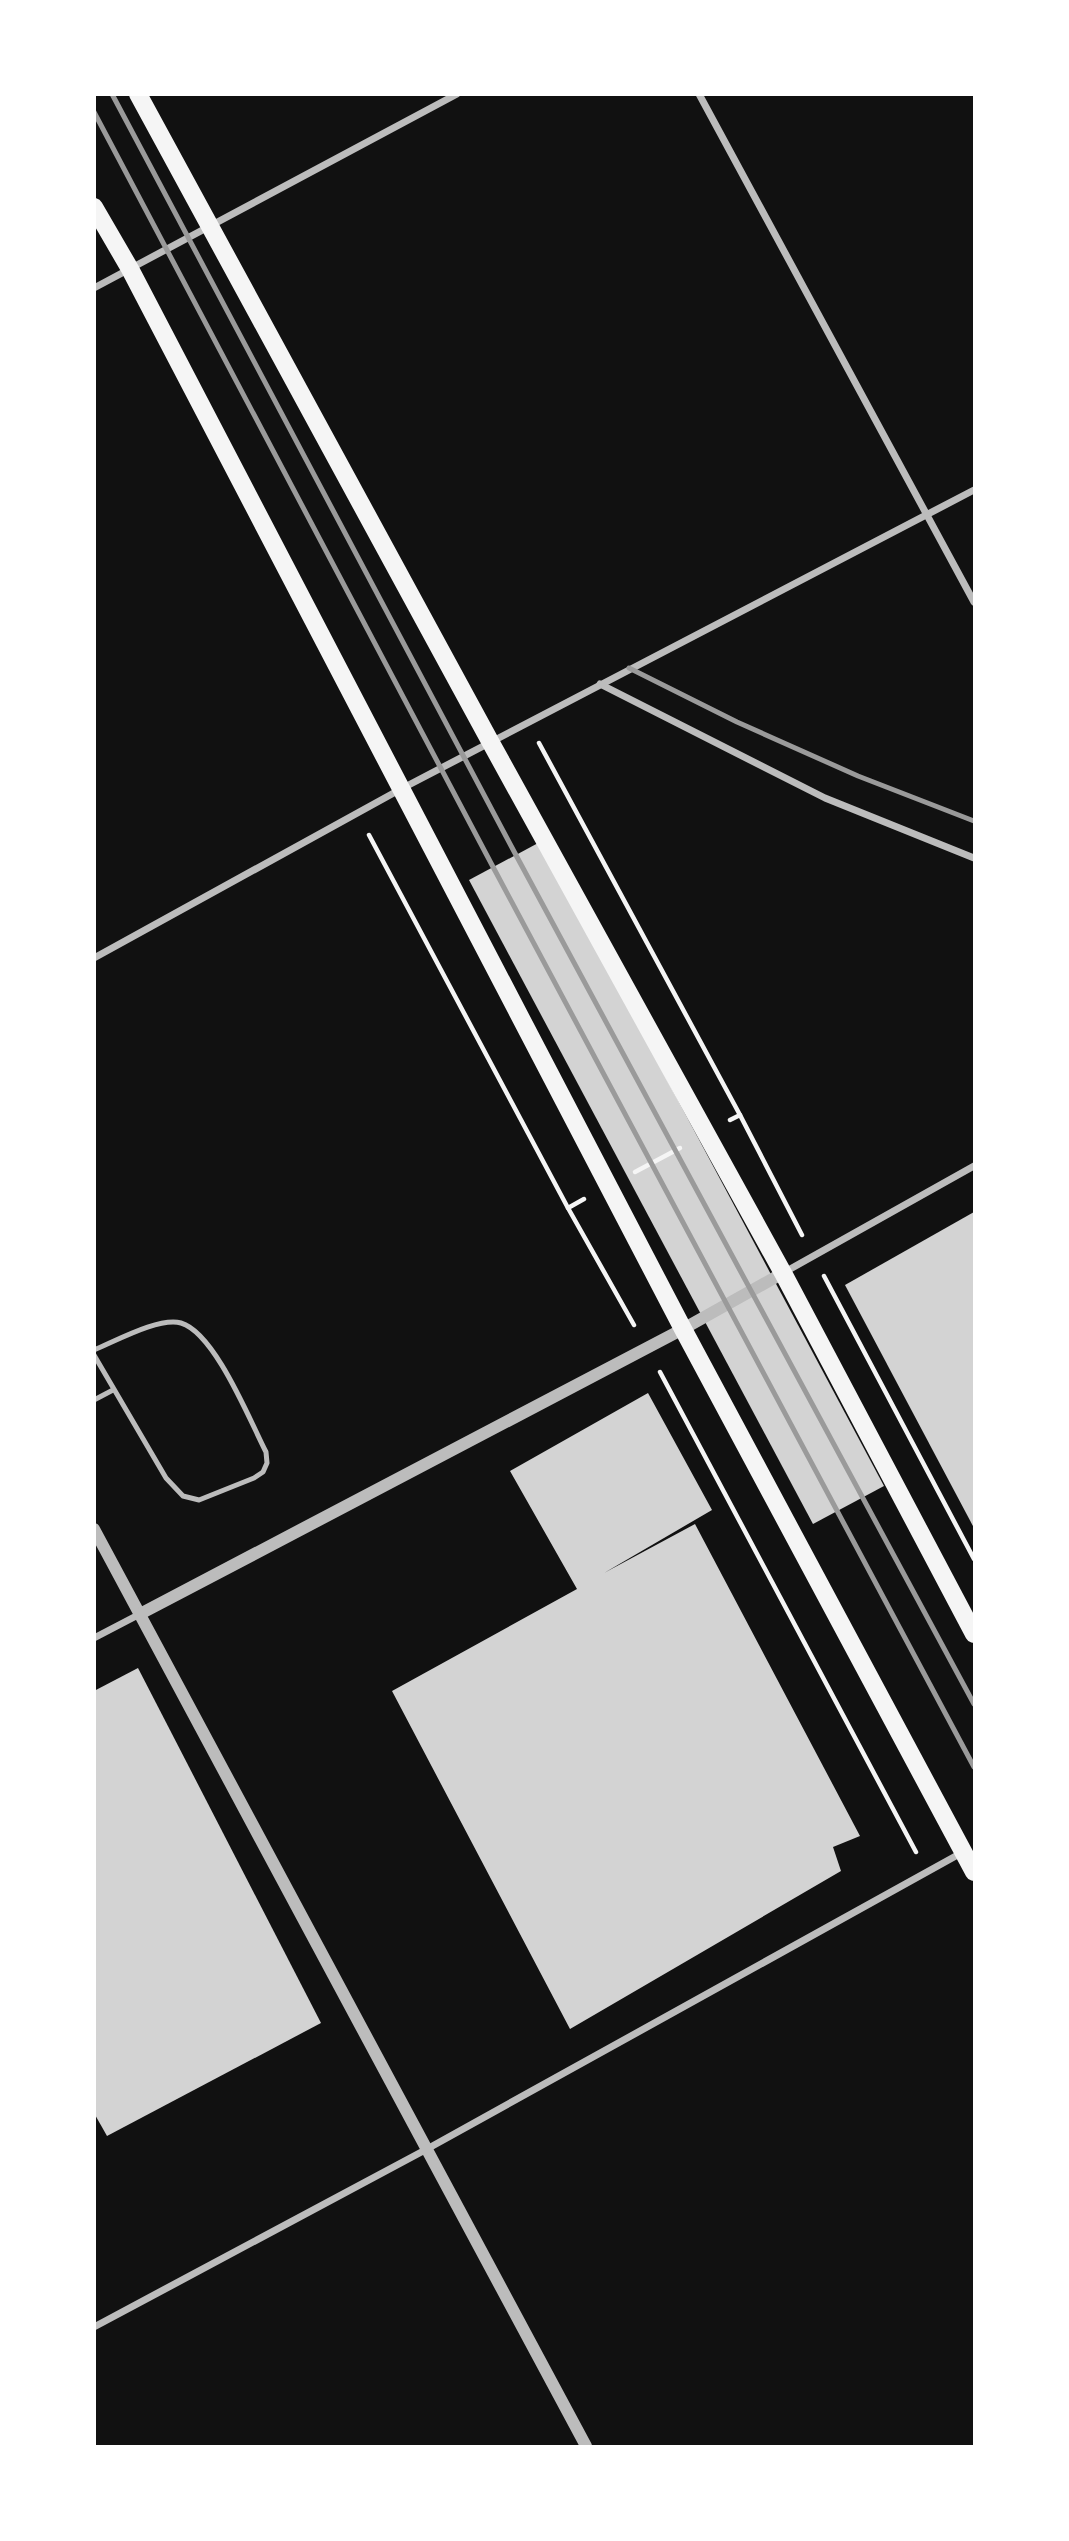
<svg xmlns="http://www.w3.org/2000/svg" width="1069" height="2541" viewBox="0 0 1069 2541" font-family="'Asap Condensed',sans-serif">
<rect width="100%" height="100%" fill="#111"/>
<!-- building -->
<g fill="#d3d3d3">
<polygon points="540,842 884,1486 813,1524 469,880"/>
<polygon points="974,1212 974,1528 845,1285"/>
<polygon points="648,1393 712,1510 604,1573 695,1524 860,1836 833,1847 841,1871 570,2029 392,1691 577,1589 510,1471"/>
<polygon points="138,1668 321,2023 107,2136 94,2113 94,1691"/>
</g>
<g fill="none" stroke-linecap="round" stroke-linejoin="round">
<!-- path -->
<g stroke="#f5f5f5" stroke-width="4.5">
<polyline points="539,743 740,1115"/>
<polyline points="369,835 568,1208"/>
<polyline points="730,1120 740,1115 802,1235"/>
<polyline points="635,1172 680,1148"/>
<polyline points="584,1199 568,1208 634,1325"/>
<polyline points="824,1276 974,1559"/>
<polyline points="660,1372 916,1852"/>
</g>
<!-- service -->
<g stroke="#bcbcbc" stroke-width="5">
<path d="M 94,1350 C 116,1341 159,1317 181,1323 C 215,1333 250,1421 266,1452 L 267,1463 L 263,1472 L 254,1478 L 199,1500 L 183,1496 L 166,1478 L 94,1355"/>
<polyline points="94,1400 113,1390"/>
</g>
<!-- minor -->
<g stroke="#bcbcbc" stroke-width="7">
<polyline points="699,94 974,602"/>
<polyline points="94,288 457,94"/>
<polyline points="600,684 825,798 974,858"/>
<polyline points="94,958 401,789 974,490"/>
<polyline points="783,1273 974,1166"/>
<polyline points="94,1638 140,1614"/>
<polyline points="94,2327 427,2149 963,1852"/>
</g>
<!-- tertiary -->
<g stroke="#bcbcbc" stroke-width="12">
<polyline points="94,1529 586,2446"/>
<polyline points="140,1614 683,1329 783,1273"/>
</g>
<!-- primary -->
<g stroke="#f5f5f5" stroke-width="18">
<polyline points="138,94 491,743 783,1273 974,1634"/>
<polyline points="94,207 130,269 683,1329 974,1872"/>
</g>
<!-- rail -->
<g stroke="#9a9a9a" stroke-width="5">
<polyline points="112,94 517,857 974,1704"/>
<polyline points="94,112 492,865 974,1767"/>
<polyline points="629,668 737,722 858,776 974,821"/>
</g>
</g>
<!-- border -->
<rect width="1069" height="2541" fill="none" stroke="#ffffff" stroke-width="192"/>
</svg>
